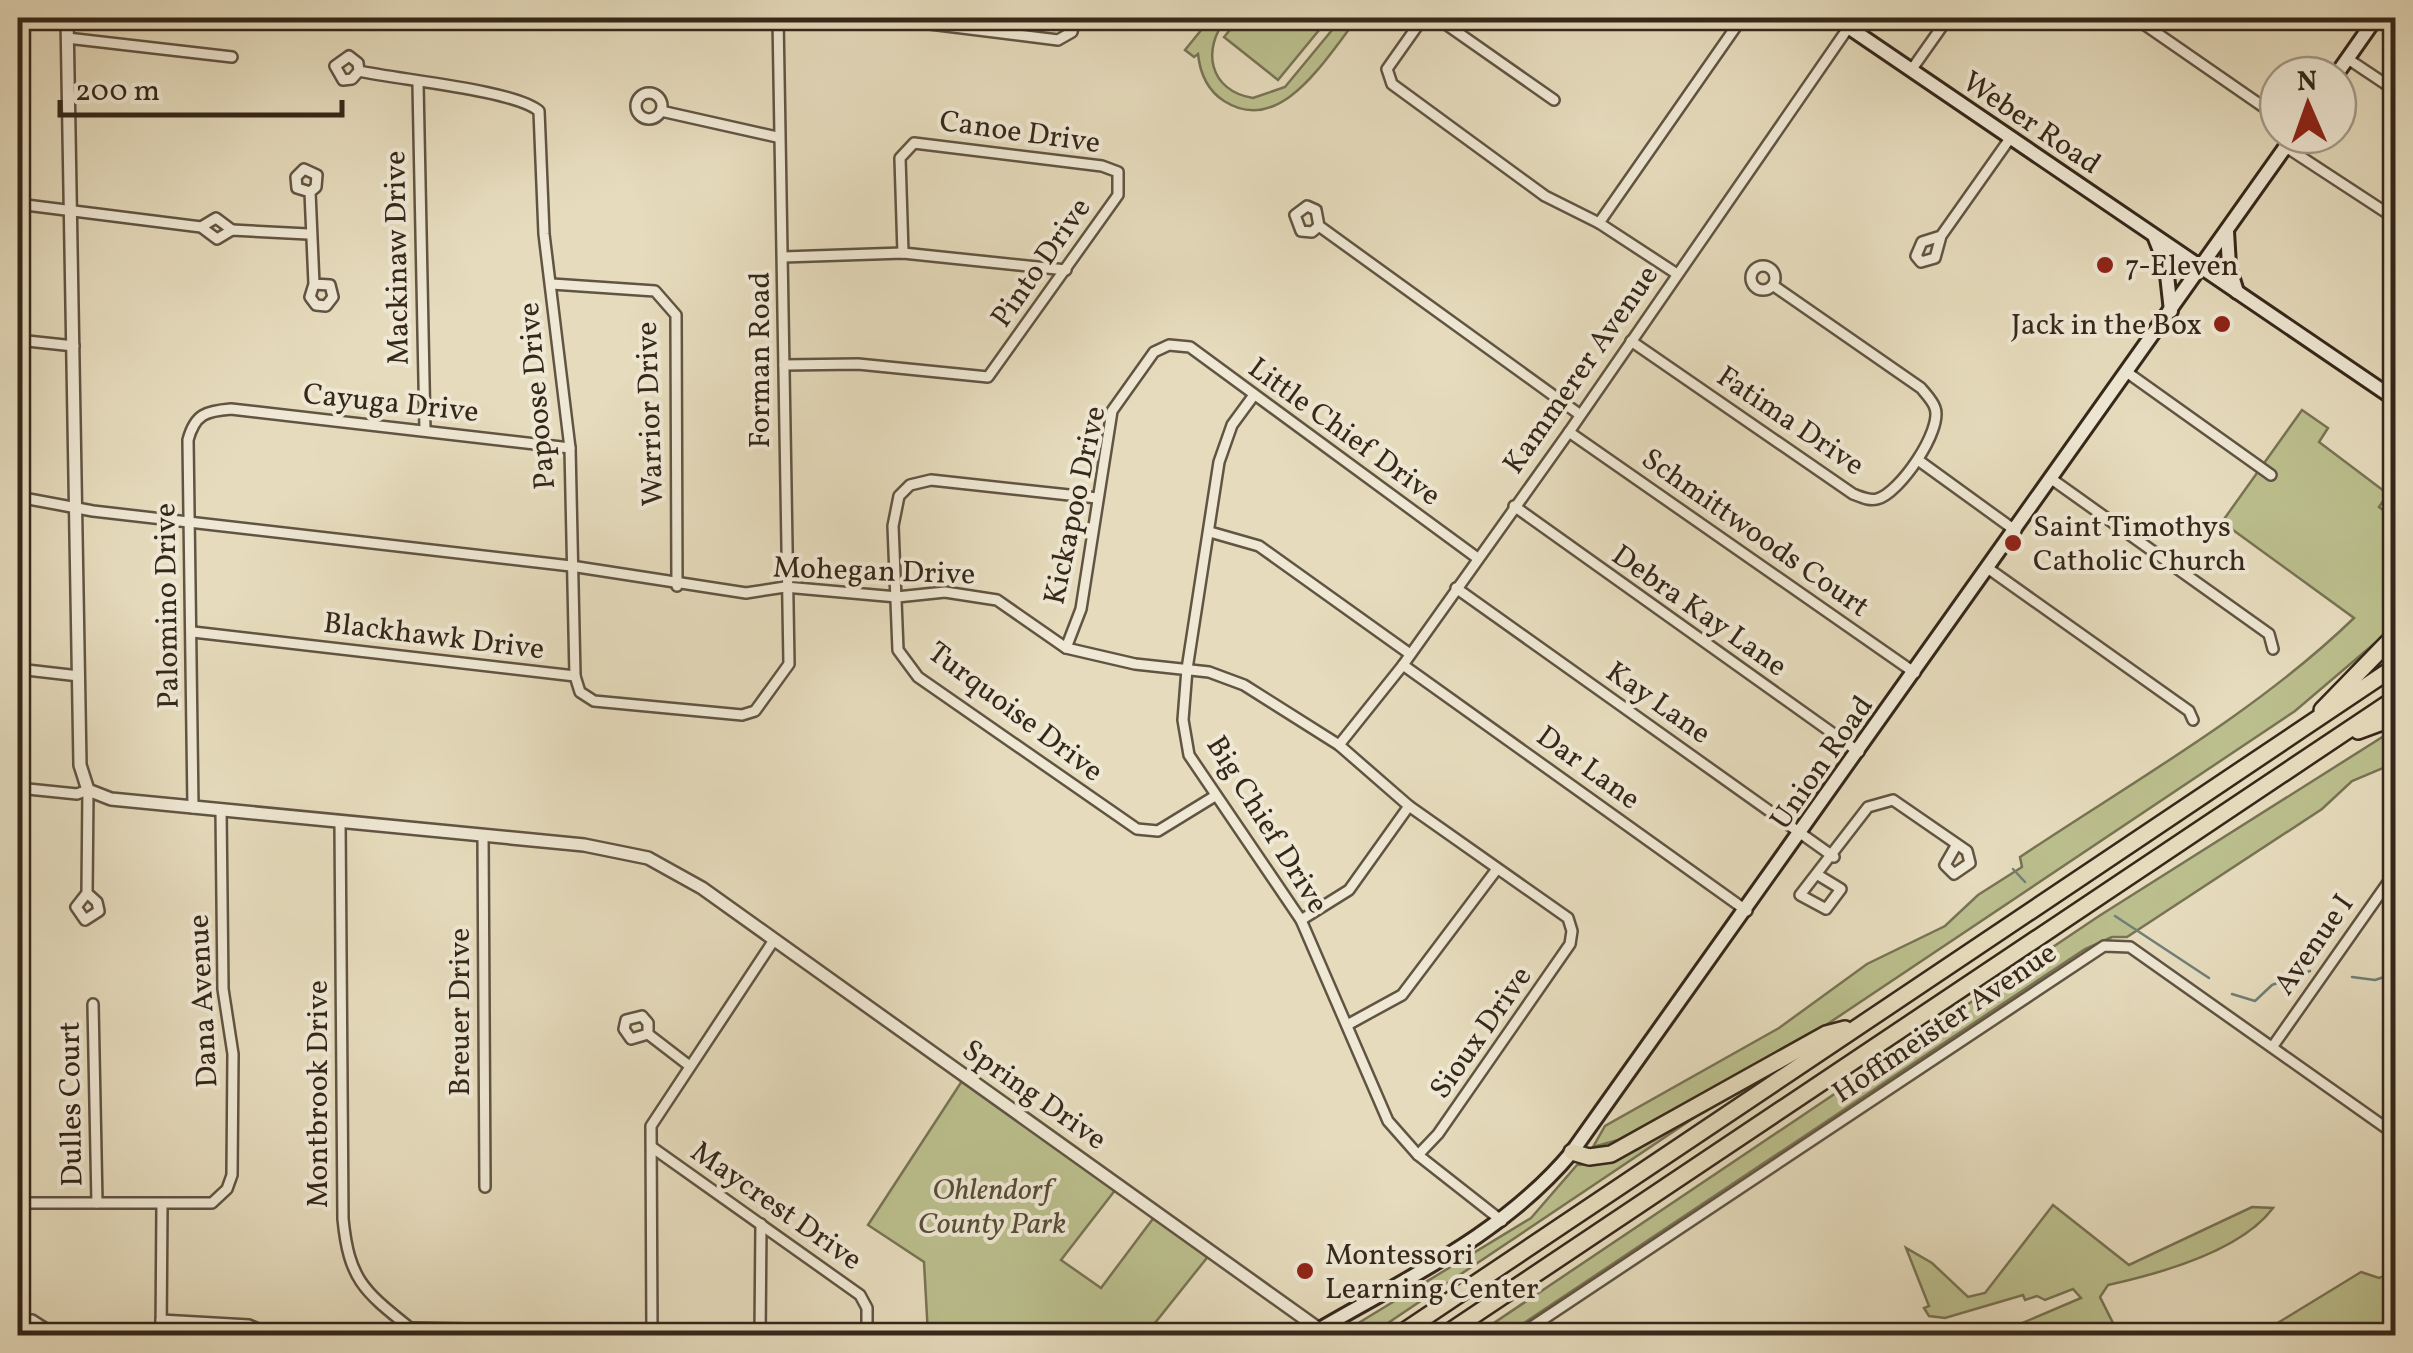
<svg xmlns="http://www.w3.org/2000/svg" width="2413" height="1353" viewBox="0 0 2413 1353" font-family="Vollkorn,serif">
<rect width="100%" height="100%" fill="#e6dcbd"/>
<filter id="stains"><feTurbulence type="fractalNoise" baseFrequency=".002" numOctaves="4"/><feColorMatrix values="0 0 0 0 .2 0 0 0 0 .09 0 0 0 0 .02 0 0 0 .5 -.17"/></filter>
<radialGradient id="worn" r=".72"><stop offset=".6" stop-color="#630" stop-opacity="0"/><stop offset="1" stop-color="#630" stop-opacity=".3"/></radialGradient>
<!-- green -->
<g fill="#bbbf8d" stroke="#787354" stroke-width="2.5">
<path d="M 1211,18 L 1227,18 C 1201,49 1209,91 1253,98 L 1285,87 L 1342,18 L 1358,18 C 1327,55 1282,138 1224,101 C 1207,90 1200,73 1198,54 L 1194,57 L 1185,50 Z"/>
<polygon points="1240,18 1329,18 1278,80 1224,37"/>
<path d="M 2302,410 L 2328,428 L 2319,442 L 2388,494 L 2379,507 L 2395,519 L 2395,626 L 2295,711 L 1814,1033 L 1618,1140 L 1593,1147 L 1605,1126 L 1779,1028 L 1867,964 L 1945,926 L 1978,895 L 2022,867 L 2020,857 C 2132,782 2257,712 2354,618 L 2222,522 Z"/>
<polygon points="2395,729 2395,763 2352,781 2322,809 2127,937 2112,937 2085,949 1506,1335 1476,1335 2099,916"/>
<polygon points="962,1081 1116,1189 1061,1260 1101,1288 1155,1216 1210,1254 1151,1328 1172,1335 928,1335 924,1262 868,1225"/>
<polygon points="1716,1103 1370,1335 1337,1336 1531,1218 1577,1165 1606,1163"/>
<path d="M 2053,1205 L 2129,1265 L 2252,1207 L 2273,1208 C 2241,1251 2158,1274 2108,1285 L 2100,1297 L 2119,1335 L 1994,1335 L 2081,1298 L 2073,1289 L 2045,1300 L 2037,1296 L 2025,1300 L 2023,1295 L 1945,1318 L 1929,1316 L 1924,1308 L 1929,1306 L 1906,1248 L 1932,1263 L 1968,1297 L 1985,1293 Z"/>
<polygon points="2361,1272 2379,1278 2395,1272 2395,1326 2339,1335 2258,1335"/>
</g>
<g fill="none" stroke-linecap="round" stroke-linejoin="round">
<!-- stream -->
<g stroke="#707f78" stroke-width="2.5">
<polyline points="2013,869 2025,882"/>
<polyline points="2115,916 2209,978"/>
<polyline points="2352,977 2375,980 2390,975 2396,980"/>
<polyline points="2232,994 2255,1001 2272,985 2310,971"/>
<polyline points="2393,1336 2396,1335"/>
</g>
<!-- minor casing -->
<g stroke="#615443" stroke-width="14">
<g id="minor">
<polyline points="881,18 1058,40 1072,32 1075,18"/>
<polyline points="1423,18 1387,69 1392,84 1545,196 1599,223 1677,274"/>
<polyline points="1437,18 1554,100"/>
<polyline points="2135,18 2278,117"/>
<polyline points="67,38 232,57"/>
<polyline points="2348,59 2396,91"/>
<polyline points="1912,69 1948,18"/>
<path d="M 359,71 L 352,79 L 343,80 L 335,66 L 349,56 L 358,63 L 359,71 C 400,80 514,90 539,111 L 544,234 L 570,448 L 575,676"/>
<polyline points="418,84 425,430"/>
<circle cx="649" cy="106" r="13"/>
<polyline points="661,111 777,137"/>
<polyline points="2286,147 2396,219"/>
<polyline points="310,192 297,188 296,177 304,169 317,175 316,187 310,192 314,284 310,297 316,305 326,306 333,297 330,285 314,284"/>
<polyline points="18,204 201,227 217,239 232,230 308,234"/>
<polyline points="1599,223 1742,18"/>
<polyline points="1319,226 1312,232 1301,231 1295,215 1307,206 1316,210 1319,226 1579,414"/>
<polyline points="201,227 216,218 232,230"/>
<polyline points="1941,236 1935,258 1921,262 1916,256 1922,242 1941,236 2011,137"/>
<polyline points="783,257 903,253 1066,270"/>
<circle cx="1763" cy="278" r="12"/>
<polyline points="552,284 655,291 676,315 677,586"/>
<polyline points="18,340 74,346"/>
<path d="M 1631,341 L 1853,494 C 1861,497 1869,501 1877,499 C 1899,494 1943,430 1935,408 C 1933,401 1925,393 1921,388 L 1774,286"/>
<polyline points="784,365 858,364 988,377 1118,195 1118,172 1102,166 914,143 900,158 903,253"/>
<polyline points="2128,373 2271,475"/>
<polyline points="1254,395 1232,425 1219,462 1187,669 1183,720 1189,755 1301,920 1388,1121 1418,1155 1502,1221"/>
<polyline points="1569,432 1915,673"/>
<polyline points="1918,460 2016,531"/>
<polyline points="2053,480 2269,634 2273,649"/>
<polyline points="18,497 93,511 571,566 746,593 785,587 897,597 945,592 997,600 1066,648 1135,664 1209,672 1244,685 1339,745 1409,806 1568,918 1572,931 1570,944 1438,1134 1418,1155"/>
<polyline points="1097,498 931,480 910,485 899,496 893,526 898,650 918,677 1137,829 1158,831 1215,796"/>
<polyline points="1514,506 1859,752"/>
<polyline points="1210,532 1259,546 1410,654"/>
<polyline points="1989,569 2189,711 2193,720"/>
<polyline points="1456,588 1834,857"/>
<polyline points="193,632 575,676 580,692 594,701 742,715 755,711 789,664 778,18"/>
<polyline points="1066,648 1081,609 1112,411 1154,352 1169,345 1190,347 1476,557"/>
<polyline points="1403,665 1747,911"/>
<polyline points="18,669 79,676"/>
<polyline points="1339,745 1403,665 1569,432 1855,18"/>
<polyline points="18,788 77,794 88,790 87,893 76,907 85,920 99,911 97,902 87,893"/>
<path d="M 193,808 L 188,440 C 195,414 206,411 231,409 L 570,448"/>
<path d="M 340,822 L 343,1219 C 349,1280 364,1291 410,1328 L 403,1336"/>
<polyline points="483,835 485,1187"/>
<polyline points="1818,875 1841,889 1826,909 1800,895 1868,807 1893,800 1967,851 1970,863 1954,874 1945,865 1957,844"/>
<polyline points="1301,920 1349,890 1409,806"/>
<polyline points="93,1004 97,1203"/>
<polyline points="1349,1024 1402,995 1497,869"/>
<polyline points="648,1034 631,1039 624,1029 626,1020 642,1016 648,1023 648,1034 687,1064"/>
<polyline points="2273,1046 2396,871"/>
<polyline points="653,1148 860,1295 867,1308 867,1336"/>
<polyline points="18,1203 212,1203 227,1189 232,1175 233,1054 223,989 221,810"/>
<polyline points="161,1320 249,1325 274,1336"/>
<polyline points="410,1328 521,1330 528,1336"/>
<polyline points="23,1336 23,1325 32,1320 46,1329 45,1336"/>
<polyline points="161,1336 162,1204"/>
<polyline points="652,1336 651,1126 774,940"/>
<polyline points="760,1336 761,1224"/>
<polyline points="1518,1336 2104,946 2130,947 2396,1135"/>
</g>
</g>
<!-- tertiary casing -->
<g stroke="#615443" stroke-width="16">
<polyline id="tertiary" points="67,18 80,765 88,790 111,799 584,845 648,858 702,888 1319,1329"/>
</g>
<!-- secondary casing -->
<g stroke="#35271a" stroke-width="18">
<g id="secondary">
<polyline points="1835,18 2396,400"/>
<polyline points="2336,75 2376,18"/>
<polyline points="2227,231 2229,266 2237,292"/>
<polyline points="2155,238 2166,266 2171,311"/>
<path d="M 1308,1336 C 1402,1280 1501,1237 1572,1152 L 2294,135"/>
</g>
</g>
<!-- motorway casing -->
<g stroke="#35271a" stroke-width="20">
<g id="motorway">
<polyline points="2322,710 2396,634"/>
<polyline points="2358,731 2396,717"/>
<polyline points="1572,1152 1589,1157 1611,1154 1826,1034 1845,1029"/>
<polyline points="1397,1336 2396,666"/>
<polyline points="1443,1336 2396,698"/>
</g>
</g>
<!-- minor -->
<use href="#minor" stroke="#efe8d4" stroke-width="9"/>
<!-- tertiary -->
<use href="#tertiary" stroke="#efe8d4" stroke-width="11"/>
<!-- secondary -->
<use href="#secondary" stroke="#efe8d4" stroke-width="12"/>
<!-- motorway -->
<use href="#motorway" stroke="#e6dcbd" stroke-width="15"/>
<!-- rail casing -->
<g stroke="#35271a" stroke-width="6">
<polyline id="rail" points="2393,1115 2396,1112"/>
</g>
<!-- rail -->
<use href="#rail" stroke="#efe8d4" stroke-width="2.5" stroke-dasharray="8" stroke-linecap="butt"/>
</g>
<!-- markers -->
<g fill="#8f2418" stroke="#efe8d4" stroke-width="4">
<circle cx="2105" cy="265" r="10"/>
<circle cx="2222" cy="324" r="10"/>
<circle cx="2013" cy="543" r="10"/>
<circle cx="1305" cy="1271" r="10"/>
</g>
<g text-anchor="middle" stroke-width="8" stroke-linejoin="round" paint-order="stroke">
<!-- street labels -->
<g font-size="30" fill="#35271a" stroke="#efe8d4">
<text transform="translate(2032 122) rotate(34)" y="10">Weber Road</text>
<text transform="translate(1020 131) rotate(8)" y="10">Canoe Drive</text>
<text transform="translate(396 258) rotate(-91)" y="10">Mackinaw Drive</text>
<text transform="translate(1040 262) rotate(-55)" y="10">Pinto Drive</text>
<text transform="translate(759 360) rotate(-90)" y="10">Forman Road</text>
<text transform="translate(1580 369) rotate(-55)" y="10">Kammerer Avenue</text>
<text transform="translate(536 396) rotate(-95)" y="10">Papoose Drive</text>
<text transform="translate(391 402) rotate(6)" y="10">Cayuga Drive</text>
<text transform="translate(649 414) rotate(-92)" y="10">Warrior Drive</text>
<text transform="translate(1791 420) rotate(34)" y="10">Fatima Drive</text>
<text transform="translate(1345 431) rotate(36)" y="10">Little Chief Drive</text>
<text transform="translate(1074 505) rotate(-78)" y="10">Kickapoo Drive</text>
<text transform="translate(1756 532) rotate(35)" y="10">Schmittwoods Court</text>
<text transform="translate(874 570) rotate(2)" y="10">Mohegan Drive</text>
<text transform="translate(166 606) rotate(-91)" y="10">Palomino Drive</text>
<text transform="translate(1700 610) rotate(35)" y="10">Debra Kay Lane</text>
<text transform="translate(434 635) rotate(7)" y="10">Blackhawk Drive</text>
<text transform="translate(1659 702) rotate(35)" y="10">Kay Lane</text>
<text transform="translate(1016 711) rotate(37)" y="10">Turquoise Drive</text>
<text transform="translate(1821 762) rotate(-55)" y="10">Union Road</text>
<text transform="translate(1589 767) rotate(36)" y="10">Dar Lane</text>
<text transform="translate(1268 824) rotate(58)" y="10">Big Chief Drive</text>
<text transform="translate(2313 944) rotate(-55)" y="10">Avenue I</text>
<text transform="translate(202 1001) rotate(-93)" y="10">Dana Avenue</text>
<text transform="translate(459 1012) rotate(-90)" y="10">Breuer Drive</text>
<text transform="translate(1944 1022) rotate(-34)" y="10">Hoffmeister Avenue</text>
<text transform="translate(1480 1032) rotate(-55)" y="10">Sioux Drive</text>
<text transform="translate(317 1094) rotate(-90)" y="10">Montbrook Drive</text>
<text transform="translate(1035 1094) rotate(35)" y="10">Spring Drive</text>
<text transform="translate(70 1104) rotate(-91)" y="10">Dulles Court</text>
<text transform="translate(777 1205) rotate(35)" y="10">Maycrest Drive</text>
</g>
<!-- poi labels -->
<g font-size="30" fill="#35271a" stroke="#efe8d4" text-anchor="start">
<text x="2125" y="275">7-Eleven</text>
<text x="2202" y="334" text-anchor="end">Jack in the Box</text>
<text x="2033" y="536">Saint Timothys<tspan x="2033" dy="34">Catholic Church</tspan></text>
<text x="1325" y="1264">Montessori<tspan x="1325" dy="34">Learning Center</tspan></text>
</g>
<!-- park labels -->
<g font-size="30" font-style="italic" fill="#564d37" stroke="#efe8d4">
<text x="992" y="1199">Ohlendorf<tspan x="992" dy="34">County Park</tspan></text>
</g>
</g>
<!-- margin -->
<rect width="2413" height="1353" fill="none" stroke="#e6dcbd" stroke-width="60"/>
<rect x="20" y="20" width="2373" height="1313" fill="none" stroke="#35271a" stroke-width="5"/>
<rect x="30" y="30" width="2353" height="1293" fill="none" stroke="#35271a" stroke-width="2.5"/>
<!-- north arrow -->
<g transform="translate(2308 105) rotate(358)"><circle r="48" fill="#efe8d4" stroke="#a59b8a" stroke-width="2.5"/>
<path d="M0-8L18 38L0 25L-18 38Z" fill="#8f2418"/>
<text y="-15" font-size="28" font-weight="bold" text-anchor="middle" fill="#35271a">N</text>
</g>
<!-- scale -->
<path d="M60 100v15h282v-15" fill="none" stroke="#35271a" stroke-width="5"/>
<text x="75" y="100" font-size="30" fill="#35271a" stroke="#efe8d4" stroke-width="8" paint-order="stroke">200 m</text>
<rect width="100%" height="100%" filter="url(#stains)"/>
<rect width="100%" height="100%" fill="url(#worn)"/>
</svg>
